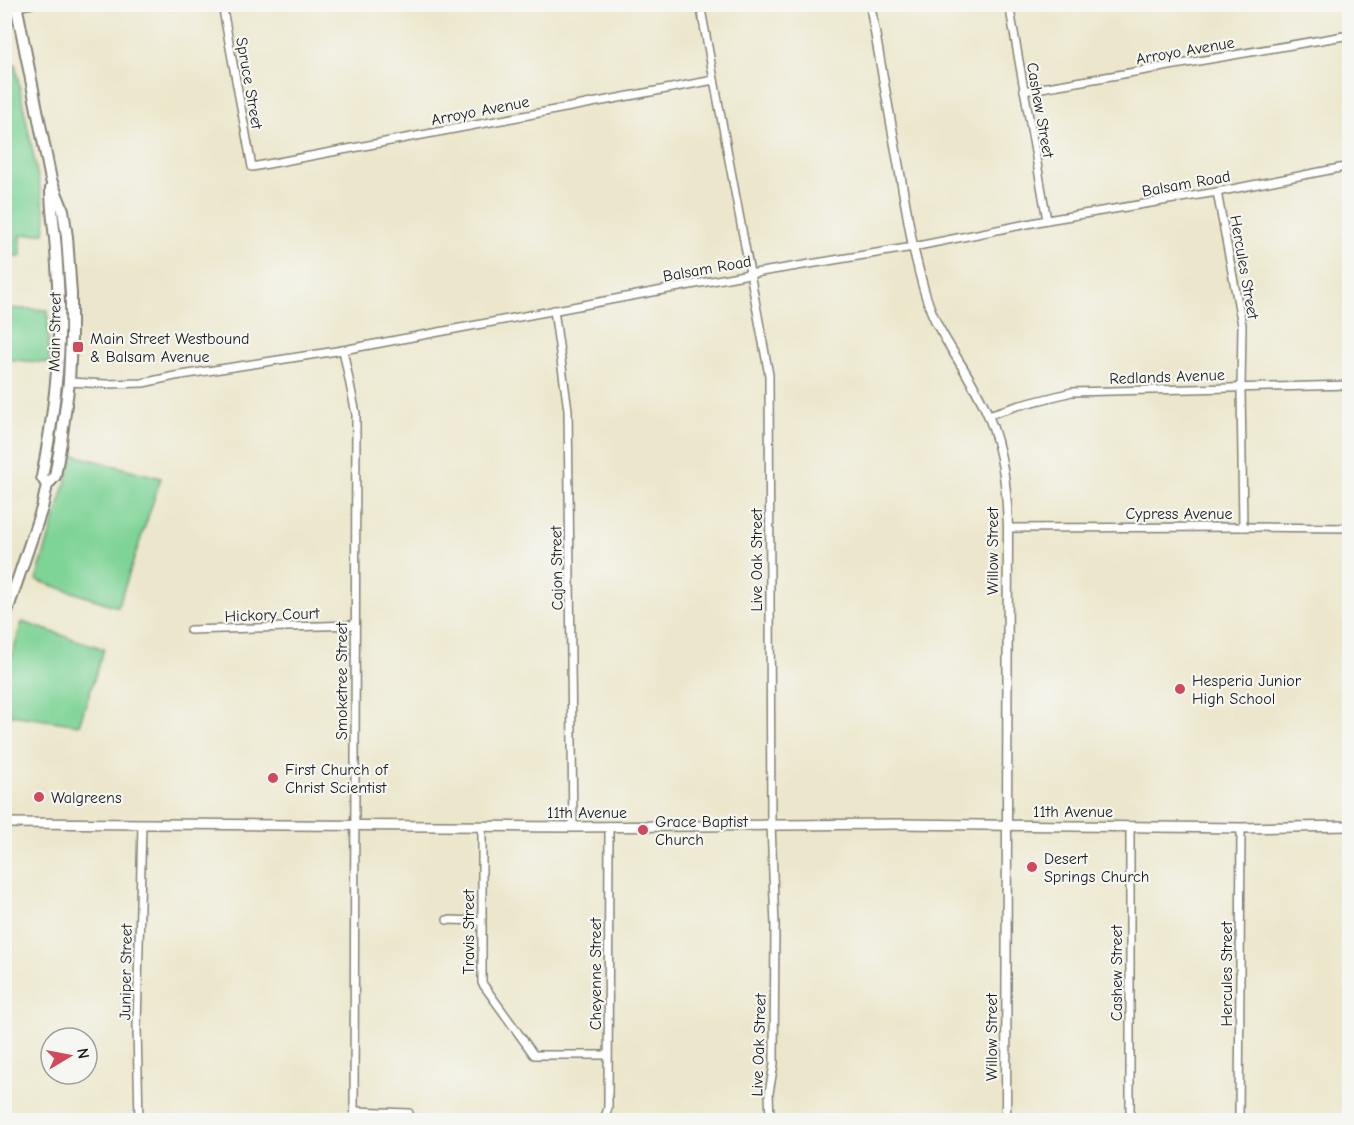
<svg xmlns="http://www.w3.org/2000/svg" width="1354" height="1125" viewBox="0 0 1354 1125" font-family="'Comic Neue',sans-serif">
<rect width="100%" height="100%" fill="#f6f6f2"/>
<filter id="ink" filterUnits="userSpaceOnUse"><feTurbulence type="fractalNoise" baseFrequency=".0167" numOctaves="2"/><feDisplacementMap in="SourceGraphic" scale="12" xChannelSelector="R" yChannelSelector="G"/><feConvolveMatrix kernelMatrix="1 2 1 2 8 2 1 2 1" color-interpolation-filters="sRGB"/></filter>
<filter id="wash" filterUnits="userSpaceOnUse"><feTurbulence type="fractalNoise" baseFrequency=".008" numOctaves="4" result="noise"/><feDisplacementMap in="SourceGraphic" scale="24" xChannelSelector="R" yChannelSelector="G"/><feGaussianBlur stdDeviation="1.35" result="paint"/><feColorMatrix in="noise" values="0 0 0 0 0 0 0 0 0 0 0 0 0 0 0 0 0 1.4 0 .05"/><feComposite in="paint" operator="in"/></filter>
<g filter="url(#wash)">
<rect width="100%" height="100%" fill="#ece7cc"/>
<!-- green -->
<g fill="#7ed396" stroke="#4d7859" stroke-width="1.5">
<polygon points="15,64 46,218 44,233 21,235 21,256 5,256 5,67"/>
<polygon points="5,308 48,310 49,363 5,359"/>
<polygon points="74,455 161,478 118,607 36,580"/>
<polygon points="22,622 104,649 79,725 5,714 5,679"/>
</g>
</g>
<g filter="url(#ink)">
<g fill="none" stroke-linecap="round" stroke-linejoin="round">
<!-- minor casing -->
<g stroke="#848274" stroke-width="10">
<g id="minor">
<polyline points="222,4 252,167 714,80"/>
<polyline points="700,4 769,375 771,824 775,925 774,1064 769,1093 770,1120"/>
<polyline points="1009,4 1047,220"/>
<polyline points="16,7 32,4"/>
<polyline points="1024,91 1350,35"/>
<polyline points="1217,192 1242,325 1241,388 1243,527"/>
<polyline points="554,310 568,410 573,827"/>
<polyline points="343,350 356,414 354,1120"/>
<polyline points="69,382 106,384 143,383 175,376 343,350 749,274 913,247 1047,220 1217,192 1350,166"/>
<polyline points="988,415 1017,406 1072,392 1350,385"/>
<polyline points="1008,528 1243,527 1350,528"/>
<polyline points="190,630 354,625"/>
<polyline points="482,826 482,983 534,1055 608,1055"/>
<polyline points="447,920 481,921"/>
<polyline points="354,1111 409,1113"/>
<polyline points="139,1120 137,1027 142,824"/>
<polyline points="604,1120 608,1108 609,826"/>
<polyline points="1130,1120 1130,826"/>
<polyline points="1239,1120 1241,828"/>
</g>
</g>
<!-- tertiary casing -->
<g stroke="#848274" stroke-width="11">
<path id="tertiary" d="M 870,4 L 913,247 C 920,274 925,301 938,326 C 954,356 975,383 988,415 C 1003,451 1007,489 1008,528 L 1006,1120"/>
</g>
<!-- secondary casing -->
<g stroke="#848274" stroke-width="12">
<polyline id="secondary" points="4,823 573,827 896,824 1241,828 1350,826"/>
</g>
<!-- primary casing -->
<g stroke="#848274" stroke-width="14">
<g id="primary">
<path d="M 47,485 L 42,477 C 53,420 61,362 59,303 C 58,282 57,260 55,238 C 53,221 51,205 51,188"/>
<polyline points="4,620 42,508 47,485 55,476 61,442 69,382 71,337 71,294 67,237 63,210 51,180 16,4"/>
</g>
</g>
<!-- minor -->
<use href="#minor" stroke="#fff" stroke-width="7"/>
<!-- tertiary -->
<use href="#tertiary" stroke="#fff" stroke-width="8"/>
<!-- secondary -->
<use href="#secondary" stroke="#fff" stroke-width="9"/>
<!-- primary -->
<use href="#primary" stroke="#fff" stroke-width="10"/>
</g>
</g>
<!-- markers -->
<g fill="#d1495b" stroke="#f6f6f2" stroke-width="2">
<rect x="72" y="341" width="12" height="12" rx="3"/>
<circle cx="1180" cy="689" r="6"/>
<circle cx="273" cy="778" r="6"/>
<circle cx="39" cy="797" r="6"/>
<circle cx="643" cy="830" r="6"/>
<circle cx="1032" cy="867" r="6"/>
</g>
<g text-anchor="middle" stroke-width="4.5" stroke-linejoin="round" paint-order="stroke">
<!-- street labels -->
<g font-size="16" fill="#1c1c1c" stroke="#f6f6f2">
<text transform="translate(1185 50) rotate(-10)" y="6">Arroyo Avenue</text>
<text transform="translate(250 83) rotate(80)" y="6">Spruce Street</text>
<text transform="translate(480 110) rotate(-11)" y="6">Arroyo Avenue</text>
<text transform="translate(1041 110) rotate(80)" y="6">Cashew Street</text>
<text transform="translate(1186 183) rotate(-10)" y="6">Balsam Road</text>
<text transform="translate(1245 267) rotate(80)" y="6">Hercules Street</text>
<text transform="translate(707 268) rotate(-10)" y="6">Balsam Road</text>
<text transform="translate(54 332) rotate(-89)" y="6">Main Street</text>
<text transform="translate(1167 376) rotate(-2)" y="6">Redlands Avenue</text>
<text x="1179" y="519">Cypress Avenue</text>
<text transform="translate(992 551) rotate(-90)" y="6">Willow Street</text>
<text transform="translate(756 560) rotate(-90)" y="6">Live Oak Street</text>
<text transform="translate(556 568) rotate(-91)" y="6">Cajon Street</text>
<text transform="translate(272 614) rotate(-2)" y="6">Hickory Court</text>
<text transform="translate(341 681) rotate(-90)" y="6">Smoketree Street</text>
<text x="1073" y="817">11th Avenue</text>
<text x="587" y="818">11th Avenue</text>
<text transform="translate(468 932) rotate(-90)" y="6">Travis Street</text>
<text transform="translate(125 972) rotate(-89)" y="6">Juniper Street</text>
<text transform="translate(1116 973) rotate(-90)" y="6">Cashew Street</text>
<text transform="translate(595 974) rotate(-90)" y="6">Cheyenne Street</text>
<text transform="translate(1226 974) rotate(-90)" y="6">Hercules Street</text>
<text transform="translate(991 1037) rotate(-90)" y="6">Willow Street</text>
<text transform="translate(758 1045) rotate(-88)" y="6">Live Oak Street</text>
</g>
<!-- poi labels -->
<g font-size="16" fill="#1c1c1c" stroke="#f6f6f2" text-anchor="start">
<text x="90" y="344">Main Street Westbound<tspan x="90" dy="18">&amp; Balsam Avenue</tspan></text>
<text x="1192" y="686">Hesperia Junior<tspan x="1192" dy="18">High School</tspan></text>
<text x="285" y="775">First Church of<tspan x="285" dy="18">Christ Scientist</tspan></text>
<text x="51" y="803">Walgreens</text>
<text x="655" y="827">Grace Baptist<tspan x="655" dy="18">Church</tspan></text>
<text x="1044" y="864">Desert<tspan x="1044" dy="18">Springs Church</tspan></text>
</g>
</g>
<!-- margin -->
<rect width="1354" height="1125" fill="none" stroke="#f6f6f2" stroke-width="24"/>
<!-- north arrow -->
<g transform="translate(69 1056) rotate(80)"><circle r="28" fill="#f6f6f2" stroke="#9f9f9c" stroke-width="1.5"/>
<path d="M0-4.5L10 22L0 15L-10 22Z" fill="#d1495b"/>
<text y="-9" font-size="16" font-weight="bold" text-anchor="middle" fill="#1c1c1c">N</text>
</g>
</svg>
